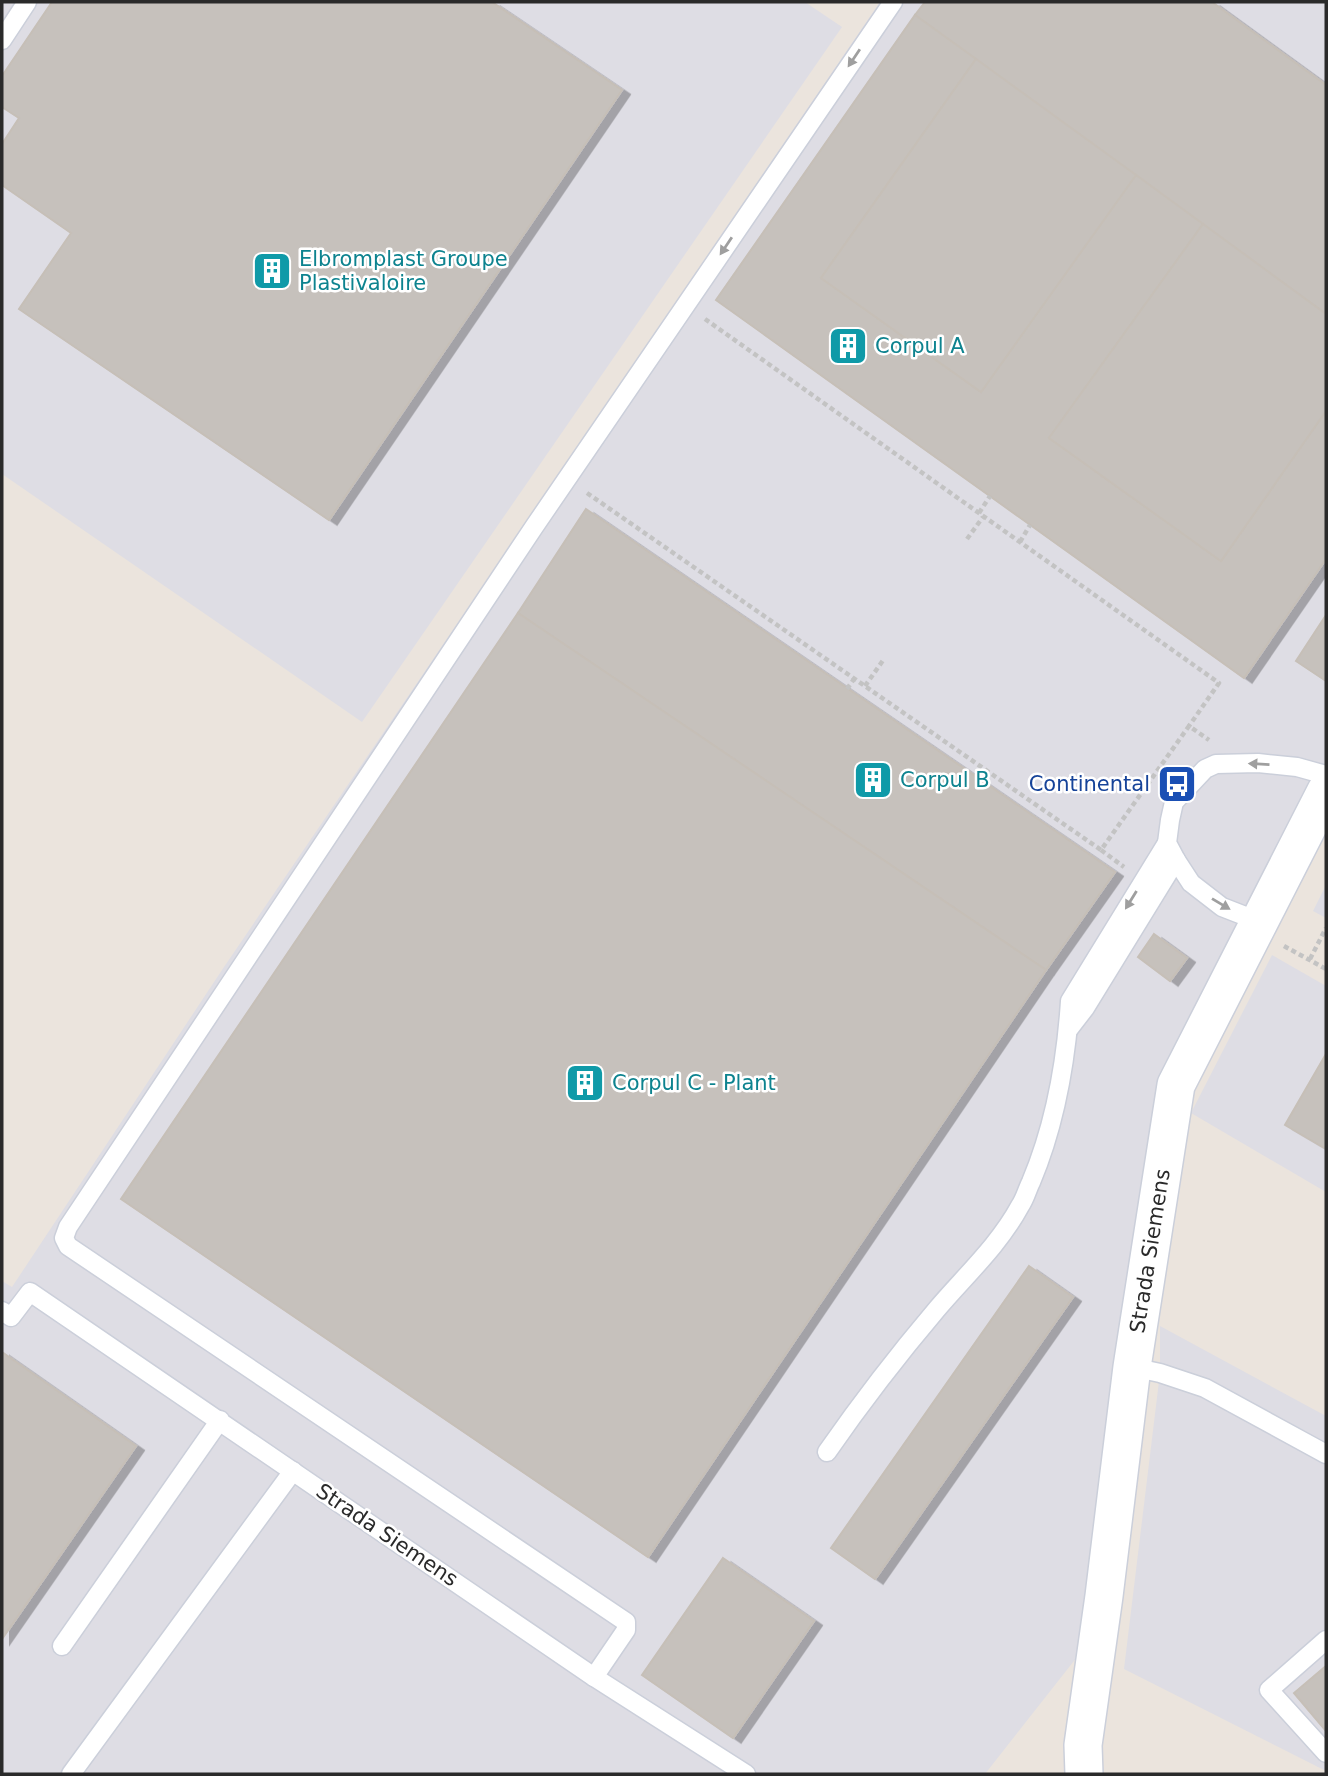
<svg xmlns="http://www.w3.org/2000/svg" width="1328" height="1776" viewBox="0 0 1328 1776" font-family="'DejaVu Sans',sans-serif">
<defs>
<filter id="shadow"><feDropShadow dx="8" dy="4.5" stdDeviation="0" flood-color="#0004"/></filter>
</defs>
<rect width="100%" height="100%" fill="#ebe4dd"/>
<!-- industrial -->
<g fill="#dedde4">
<polygon points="2,2 805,2 842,27 362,722 2,474"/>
<polygon points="880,2 1326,2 1326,766 1189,1081 1107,1619 985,1774 2,1774 2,1281 12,1287 224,967"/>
<polygon points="1326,885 1326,918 1313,911"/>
<polygon points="1272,955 1326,986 1326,1192 1191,1113"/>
<polygon points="1160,1326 1326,1416 1326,1771 1124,1669 1160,1373"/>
</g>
<!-- building -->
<g fill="#c6c1bc" stroke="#c6bfb7" stroke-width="2" filter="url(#shadow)">
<polygon points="52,2 492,2 622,90 329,520 19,309 71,233 2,185 2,144 19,118 2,107 2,76"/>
<polygon points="925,2 1212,2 1326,85 1326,314 915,15"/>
<polygon points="915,15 976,59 821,278 981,392 1136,175 1203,224 1049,438 1221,561 1326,411 1326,559 1244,678 716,300"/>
<polygon points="976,59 1136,175 981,392 821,278"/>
<polygon points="1203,224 1326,314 1326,411 1221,561 1049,438"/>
<polygon points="586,509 1115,872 1046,970 518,613"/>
<polygon points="518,613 1046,970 648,1557 121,1199"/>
<polygon points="1326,615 1326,681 1296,661"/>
<polygon points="1154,934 1187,958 1170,981 1138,957"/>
<polygon points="1326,1054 1326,1149 1285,1125"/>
<polygon points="1029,1266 1073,1297 875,1579 831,1548"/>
<polygon points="2,1352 136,1446 2,1639"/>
<polygon points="723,1558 814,1621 733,1738 642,1675"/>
<polygon points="1326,1666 1326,1731 1294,1693"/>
</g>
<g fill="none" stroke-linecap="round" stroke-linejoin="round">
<!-- service casing -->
<g stroke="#cbcfda" stroke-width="21">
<g id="service">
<polyline points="2,40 27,2"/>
<polyline points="1258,921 1222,907 1191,883 1176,860 1167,843 1170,820 1174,802 1205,769 1216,764 1258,763 1297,767 1326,775"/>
<polyline points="1068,1030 1085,1008 1176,860"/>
<polyline points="2,1311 11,1317 30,1292 594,1677 746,1774"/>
<polyline points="1132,1367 1160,1373 1205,1388 1326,1454"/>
<path d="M 827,1452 C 861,1403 898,1355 937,1309 C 965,1276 999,1245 1020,1206 C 1025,1199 1027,1190 1031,1182 C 1055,1125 1066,1063 1070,1001 L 1167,843"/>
<polyline points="1326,1640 1269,1690 1326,1753"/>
<polyline points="62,1646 220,1420"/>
<polyline points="594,1677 626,1630 626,1622 68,1246 64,1238 68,1227 534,527 893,2"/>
<polyline points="71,1774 293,1471"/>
</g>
</g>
<!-- minor casing -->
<g stroke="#cbcfda" stroke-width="40">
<polyline id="minor" points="1084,1774 1083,1745 1104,1596 1132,1367 1176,1085 1326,791"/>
</g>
<!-- path -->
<g stroke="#c3c3c3" stroke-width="4.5" stroke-dasharray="5 3.5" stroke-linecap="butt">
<polyline points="705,319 1219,683 1189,726"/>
<polyline points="587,493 1101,850 1189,726 1209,740"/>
<polyline points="979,513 990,496"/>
<polyline points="967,539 983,517"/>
<polyline points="1020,542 1030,525"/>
<polyline points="865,686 884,659"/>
<polyline points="847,689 854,679"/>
<polyline points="1101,850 1124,867"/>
<polyline points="1284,946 1326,969"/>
<polyline points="1310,959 1326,928"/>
</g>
<!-- service -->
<use href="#service" stroke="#fff" stroke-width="18"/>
<!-- minor -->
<use href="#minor" stroke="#fff" stroke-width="37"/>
</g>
<!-- one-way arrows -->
<defs><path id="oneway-solid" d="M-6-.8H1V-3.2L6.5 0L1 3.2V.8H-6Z" transform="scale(1.75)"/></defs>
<g fill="#9f9f9f">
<use href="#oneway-solid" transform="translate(854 58) rotate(124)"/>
<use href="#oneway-solid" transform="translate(726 246) rotate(124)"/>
<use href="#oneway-solid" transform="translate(1259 764) rotate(-177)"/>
<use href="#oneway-solid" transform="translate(1131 900) rotate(122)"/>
<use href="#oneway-solid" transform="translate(1221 904) rotate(31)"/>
</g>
<!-- icons -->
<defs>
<g id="building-square" transform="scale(2.0125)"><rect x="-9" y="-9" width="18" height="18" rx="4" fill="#0f9aa8" stroke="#fff"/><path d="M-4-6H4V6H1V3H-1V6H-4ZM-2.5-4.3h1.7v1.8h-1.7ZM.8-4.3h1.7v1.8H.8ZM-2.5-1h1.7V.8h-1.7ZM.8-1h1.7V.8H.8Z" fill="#fff"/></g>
<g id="bus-square" transform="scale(2.0125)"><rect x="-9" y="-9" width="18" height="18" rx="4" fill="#1a4fb4" stroke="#fff"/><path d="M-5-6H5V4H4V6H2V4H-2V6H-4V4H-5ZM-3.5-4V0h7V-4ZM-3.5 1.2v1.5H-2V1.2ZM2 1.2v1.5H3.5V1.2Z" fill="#fff"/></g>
</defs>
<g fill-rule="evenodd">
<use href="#building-square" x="272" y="271"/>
<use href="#building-square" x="848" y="346"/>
<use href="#building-square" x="873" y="780"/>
<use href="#bus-square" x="1177" y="784"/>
<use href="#building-square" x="585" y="1083"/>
</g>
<g text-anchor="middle" stroke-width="5" stroke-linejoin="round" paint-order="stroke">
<!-- culture labels -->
<g font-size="21" fill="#0d838f" stroke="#fff" text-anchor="start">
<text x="299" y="266">Elbromplast Groupe<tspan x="299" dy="24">Plastivaloire</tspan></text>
<text x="875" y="353">Corpul A</text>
<text x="900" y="787">Corpul B</text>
<text x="612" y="1090">Corpul C - Plant</text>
</g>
<!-- transit labels -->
<g font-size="21" fill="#164399" stroke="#fff" text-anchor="end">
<text x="1150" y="791">Continental</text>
</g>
<!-- street labels -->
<g font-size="21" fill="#2a2a2a" stroke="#fff">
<text transform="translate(1150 1251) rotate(-81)" y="7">Strada Siemens</text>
<text transform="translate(387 1535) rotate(34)" y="7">Strada Siemens</text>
</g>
</g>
<!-- border -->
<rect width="1328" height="1776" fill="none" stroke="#2a2a2a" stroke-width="7"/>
</svg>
